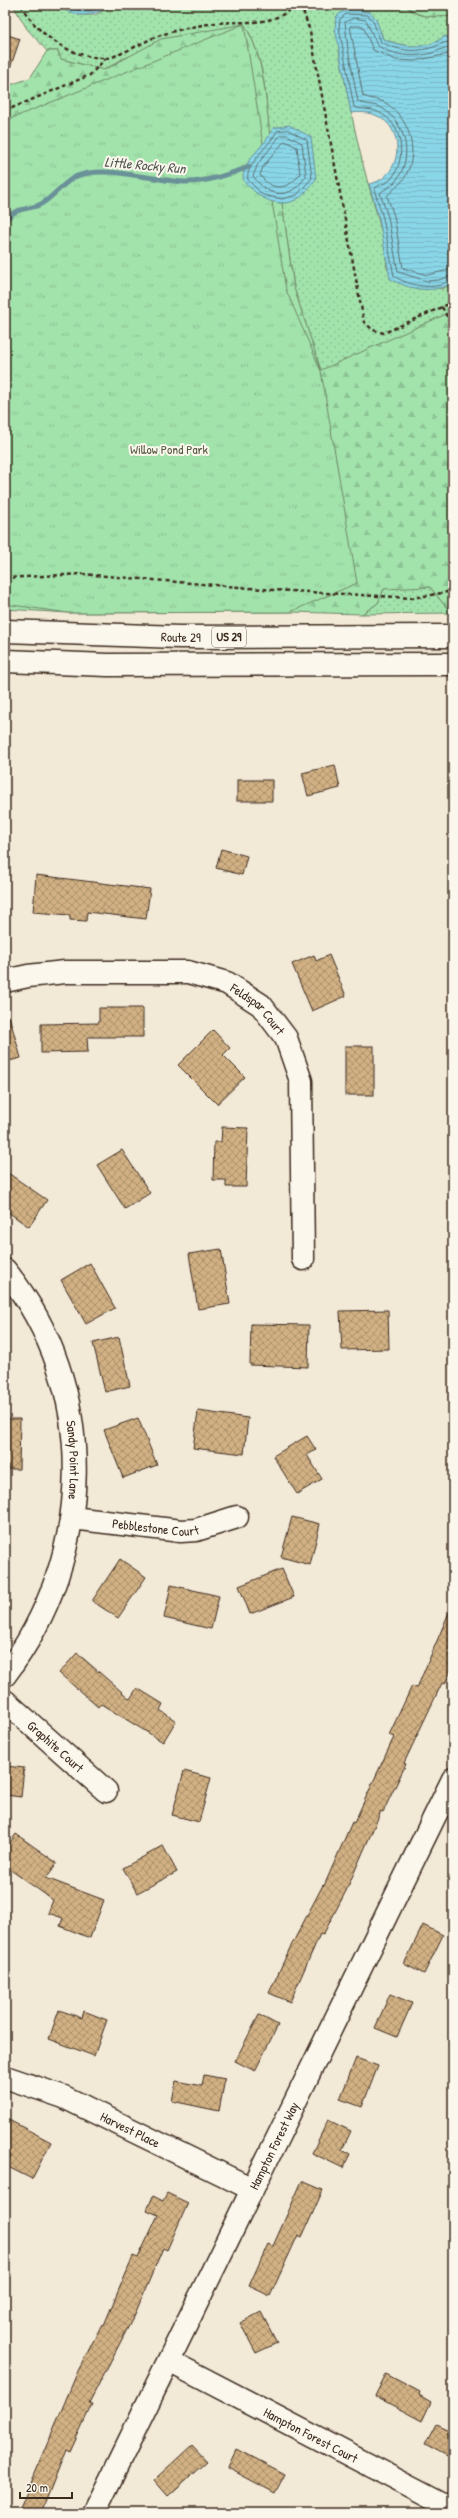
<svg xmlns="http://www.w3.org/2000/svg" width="458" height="2518" viewBox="0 0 458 2518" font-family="'Patrick Hand',sans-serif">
<defs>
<pattern id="grass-dots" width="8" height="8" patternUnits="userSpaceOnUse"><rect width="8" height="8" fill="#a2e3ac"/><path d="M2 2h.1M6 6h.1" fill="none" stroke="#8cc394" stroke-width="1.8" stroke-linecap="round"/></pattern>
<pattern id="forest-firs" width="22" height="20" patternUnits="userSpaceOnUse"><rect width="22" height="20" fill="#a2e3ac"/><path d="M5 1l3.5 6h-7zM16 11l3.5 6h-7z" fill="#8cc394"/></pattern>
<pattern id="park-tufts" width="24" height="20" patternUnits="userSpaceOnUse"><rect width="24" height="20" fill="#a2e3ac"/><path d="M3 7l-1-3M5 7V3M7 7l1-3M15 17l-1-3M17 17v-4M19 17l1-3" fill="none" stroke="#8cc394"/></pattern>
<pattern id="water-rules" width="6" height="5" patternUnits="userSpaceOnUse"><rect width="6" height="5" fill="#8ad6e9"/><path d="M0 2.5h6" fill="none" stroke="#78b8c7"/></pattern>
<pattern id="building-cross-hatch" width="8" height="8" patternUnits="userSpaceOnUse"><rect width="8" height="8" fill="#d1b184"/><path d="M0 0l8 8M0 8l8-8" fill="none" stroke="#ab906b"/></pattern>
</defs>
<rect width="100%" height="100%" fill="#f3e9d7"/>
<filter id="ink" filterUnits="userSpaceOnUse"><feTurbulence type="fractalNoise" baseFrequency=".025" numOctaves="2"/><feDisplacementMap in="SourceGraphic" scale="8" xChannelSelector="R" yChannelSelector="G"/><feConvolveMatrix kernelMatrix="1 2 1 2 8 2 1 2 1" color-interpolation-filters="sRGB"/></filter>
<g filter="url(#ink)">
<!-- grass -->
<g fill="url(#grass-dots)" stroke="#6e8665">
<path d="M 13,5 L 59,5 L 78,15 L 95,15 L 115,5 L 267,5 L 274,9 L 284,5 L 406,5 C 417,19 436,17 453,16 L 453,39 L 445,36 C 427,51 404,47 383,39 L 381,32 L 339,51 C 349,101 358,152 373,200 C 379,223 386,245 387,269 L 442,289 L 453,283 L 453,311 L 321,371 L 294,288 L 282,204 L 269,200 C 268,148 273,68 244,24 L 124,58 L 104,70 L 61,59 L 58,51 L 47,51 L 27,29 Z"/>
<polygon points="392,587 430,587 446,607 453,609 453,613 362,614 378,603 384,589"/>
</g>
<!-- forest -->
<g fill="url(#forest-firs)" stroke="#6e8665">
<path d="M 406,5 L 453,5 L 453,16 C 437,17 417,19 406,5 Z"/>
<path d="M 244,24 C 264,55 266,100 270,137 L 258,152 L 269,200 L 282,203 L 294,288 L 321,370 L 453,311 L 453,609 L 446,607 L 430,587 L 384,589 L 378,603 L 362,614 L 290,612 L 68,613 L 5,609 L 5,87 L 30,78 L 47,51 L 58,51 L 61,59 L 104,70 L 161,39 Z"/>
</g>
<!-- park -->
<polygon fill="url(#park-tufts)" stroke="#6e8665" points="244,24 286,290 321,371 357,583 290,612 68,613 5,604 5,121"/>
<!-- water -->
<g fill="url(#water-rules)" stroke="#6a9198">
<path d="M 59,5 L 114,5 C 96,14 76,22 59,5 Z"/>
<path d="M 354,9 L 370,12 L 376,19 L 383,39 C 403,47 427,51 445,36 L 453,39 L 453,283 C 432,294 411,290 390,279 L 379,219 L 369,184 C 403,178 407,127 375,115 C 367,112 359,112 351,113 L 335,28 L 336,17 L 344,10 Z"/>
<path d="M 289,125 L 311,137 L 316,179 C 311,185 306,194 299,198 C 285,208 265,202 254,191 C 251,187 243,184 243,177 C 243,159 267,145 273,128 Z"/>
</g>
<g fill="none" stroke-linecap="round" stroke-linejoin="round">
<!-- shore -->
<g stroke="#5b6f6f" stroke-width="1">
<path d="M 65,5 C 80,13 91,13 106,5"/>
<path d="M 453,42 C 444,41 439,46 430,48 C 413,53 396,50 381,42 L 373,21 L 368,15 L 346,14 L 340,19 L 339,28 L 354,107 C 361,110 370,108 378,112 C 403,123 407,158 392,178 C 387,184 379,184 374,189 L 383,218 L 394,276 C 405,284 427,289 441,285 C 445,283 448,280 453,280"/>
<path d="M 453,47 C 445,47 440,50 432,53 C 415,58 392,56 377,45 L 366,20 L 354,18 L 345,22 L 348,49 L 358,102 C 366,105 375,104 382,108 C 407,124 414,159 395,182 C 391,187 384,189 380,193 L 388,217 L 398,272 L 427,281 L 439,280 L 453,275"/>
<path d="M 453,53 L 414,61 L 396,60 L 373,50 L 363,26 L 350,26 L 363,96 C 370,99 378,99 384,102 C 408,116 419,148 407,173 C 403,183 394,188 387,196 L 394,216 L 403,268 L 427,275 L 453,269"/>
<path d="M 288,130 L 307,140 L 312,178 L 297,195 L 282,199 L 263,195 L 248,180 C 244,166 271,144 277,131 Z"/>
<path d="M 281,135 L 287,135 L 302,143 L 306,176 C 291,200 269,199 253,176 L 258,164 Z"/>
<path d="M 285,141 L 297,147 L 300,174 C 289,190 271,192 260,175 L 263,167 Z"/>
</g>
<!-- stream -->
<path stroke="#6a9198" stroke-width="5" d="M 5,222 C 14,206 28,211 41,204 C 55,196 63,182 77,176 C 107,164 156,182 187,182 C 208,182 229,174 249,167"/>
</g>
<!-- building -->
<g fill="url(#building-cross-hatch)" stroke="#3b2a1e">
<polygon points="5,34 20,39 7,77 5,76"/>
<polygon points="335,765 340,788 308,796 302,773"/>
<rect x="237" y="780" width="35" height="21"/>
<polygon points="221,849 247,856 242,875 216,868"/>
<polygon points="36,875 150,889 146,919 87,912 86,921 70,920 70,915 33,912"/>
<polygon points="314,955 316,961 329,955 346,996 312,1011 292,964"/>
<polygon points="99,1008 143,1008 143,1037 87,1037 88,1052 41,1053 41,1024 99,1023"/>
<polygon points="9,1016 21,1058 5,1062 5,1017"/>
<polygon points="213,1030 230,1048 223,1055 245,1077 217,1104 178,1065"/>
<rect x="345" y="1046" width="29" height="49"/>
<polygon points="222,1127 248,1128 246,1187 226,1187 226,1180 213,1180 214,1142 221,1142"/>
<polygon points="122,1150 150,1193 125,1209 97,1165"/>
<polygon points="5,1171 47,1200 29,1227 5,1210"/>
<polygon points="221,1249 230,1304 198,1309 189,1254"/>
<polygon points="90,1263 115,1308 86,1324 61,1280"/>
<polygon points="388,1310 389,1349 342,1350 340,1311"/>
<polygon points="251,1324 309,1325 308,1367 250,1365"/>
<polygon points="119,1337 130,1386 105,1392 93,1343"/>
<polygon points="198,1411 248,1418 244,1454 193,1448"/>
<polygon points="138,1418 157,1465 123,1478 104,1430"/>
<polygon points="5,1419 20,1419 19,1469 5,1469"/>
<polygon points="307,1436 316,1450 307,1455 322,1479 297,1494 273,1456"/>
<polygon points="292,1517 320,1524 310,1565 281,1557"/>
<polygon points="120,1559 146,1577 118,1618 92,1601"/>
<polygon points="282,1569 294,1597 250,1614 239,1586"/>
<polygon points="171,1585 219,1596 211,1629 164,1618"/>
<polygon points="453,1603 453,1666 445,1684 442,1683 404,1763 406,1764 383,1812 381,1811 346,1891 323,1935 320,1934 290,2002 269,1993 290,1948 323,1885 324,1886 352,1822 354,1823 394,1737 389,1735 412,1686 417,1688"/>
<polygon points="77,1653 130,1699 137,1688 163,1704 160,1710 176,1721 163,1742 101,1704 98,1707 59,1673"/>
<polygon points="5,1766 24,1768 21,1797 5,1795"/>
<polygon points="184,1771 211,1778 199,1822 172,1815"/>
<polygon points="16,1834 57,1863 46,1878 104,1900 90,1938 60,1926 63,1918 48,1913 53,1900 5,1866 5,1850"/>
<polygon points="163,1846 177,1872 137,1893 123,1868"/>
<polygon points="423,1925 443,1935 424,1974 404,1964"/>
<polygon points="390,1994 412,2003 397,2037 375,2028"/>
<polygon points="59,2010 82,2018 84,2011 107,2020 94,2056 49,2039"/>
<polygon points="259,2015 278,2025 255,2071 235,2061"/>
<polygon points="356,2058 378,2066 362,2107 340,2099"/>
<polygon points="204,2075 225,2079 219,2111 172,2101 176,2081 202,2086"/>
<polygon points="5,2118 51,2142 32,2179 6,2166 11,2155 5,2152"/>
<polygon points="328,2120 351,2131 342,2150 350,2154 343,2168 312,2153"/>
<polygon points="302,2181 323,2190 302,2237 298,2235 270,2296 249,2286 268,2244 273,2246"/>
<polygon points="167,2193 188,2203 167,2250 163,2248 135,2314 89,2403 92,2404 70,2452 66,2450 41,2513 18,2513 78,2371 102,2324 104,2325 133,2256 138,2258 158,2215 147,2210 153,2196 163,2201"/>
<polygon points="261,2312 277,2343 256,2353 240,2323"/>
<polygon points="386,2374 420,2392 419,2395 431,2402 422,2421 375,2396"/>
<polygon points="436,2424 453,2432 453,2460 425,2445"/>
<polygon points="192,2445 207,2461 168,2496 154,2480"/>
<polygon points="237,2449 285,2474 275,2493 228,2468"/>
</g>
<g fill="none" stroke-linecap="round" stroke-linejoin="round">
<!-- minor casing -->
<g stroke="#3b2a1e" stroke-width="25">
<g id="minor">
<path id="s1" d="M 5,981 L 28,976 L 65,972 L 188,972 L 227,983 L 261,1005 L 286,1038 L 301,1081 L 303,1259"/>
<path id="s2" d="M 5,1270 C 101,1388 95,1557 5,1675"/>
<path id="s3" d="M 72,1518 L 181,1531 L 196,1530 L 237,1517"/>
<path id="s4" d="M 5,1701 L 106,1791"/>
<path id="s5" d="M 5,2077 L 64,2097 L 252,2189"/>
<path id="s6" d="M 169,2361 L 453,2509"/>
<path id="s7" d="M 94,2513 L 453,1779"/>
</g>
</g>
<!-- major casing -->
<g stroke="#3b2a1e" stroke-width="25">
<g id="major">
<path id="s8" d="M 5,631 L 179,637 L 453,636"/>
<polyline points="5,661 107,665 453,664"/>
</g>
</g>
<!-- path -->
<g stroke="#3b2a1e" stroke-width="2.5" stroke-dasharray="4 3" stroke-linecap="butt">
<path d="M 21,5 C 36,34 71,58 105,58 C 119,58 148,38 164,34 C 181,29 199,25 217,23 C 253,20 266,28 298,5"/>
<polyline points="301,5 310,31 364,322 373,330 384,333 453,302"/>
<polyline points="5,111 90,75 106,58"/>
<polyline points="442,307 453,328"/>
<polyline points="5,578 82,574 274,590 413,598 453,591"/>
</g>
<!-- minor -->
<use href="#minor" stroke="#fbf7ec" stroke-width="22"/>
<!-- major -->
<use href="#major" stroke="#fbf7ec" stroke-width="22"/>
</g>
</g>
<g text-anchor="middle" stroke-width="4" stroke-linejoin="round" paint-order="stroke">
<!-- shield labels -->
<rect fill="#fbf7ec" stroke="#75685c" stroke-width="1" x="212" y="627" width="34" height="20" rx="3"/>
<g font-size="12" font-weight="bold" fill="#3b2a1e">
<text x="229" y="641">US 29</text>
</g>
<!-- park labels -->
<g font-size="13" fill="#555842" stroke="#fbf7ec">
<text x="169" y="454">Willow Pond Park</text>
</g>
<!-- street labels -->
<g font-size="13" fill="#3b2a1e" stroke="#fbf7ec">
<text dy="5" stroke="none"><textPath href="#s8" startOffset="176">Route 29</textPath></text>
<text dy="5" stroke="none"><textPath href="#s1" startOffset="265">Feldspar Court</textPath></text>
<text dy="5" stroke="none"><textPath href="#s2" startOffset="206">Sandy Point Lane</textPath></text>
<text dy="5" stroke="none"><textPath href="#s3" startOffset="84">Pebblestone Court</textPath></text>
<text dy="5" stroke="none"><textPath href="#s4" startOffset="68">Graphite Court</textPath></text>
<text dy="5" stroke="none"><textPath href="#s5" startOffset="136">Harvest Place</textPath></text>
<text dy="5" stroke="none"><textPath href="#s7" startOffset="409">Hampton Forest Way</textPath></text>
<text dy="5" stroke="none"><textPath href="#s6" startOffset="160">Hampton Forest Court</textPath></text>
</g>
<!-- water labels -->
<g font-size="14" font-style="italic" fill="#4f5551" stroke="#fbf7ec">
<text transform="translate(145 165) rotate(5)" y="5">Little Rocky Run</text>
</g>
</g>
<!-- margin -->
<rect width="458" height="2518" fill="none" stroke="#fbf7ec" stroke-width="20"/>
<rect x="10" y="10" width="438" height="2498" fill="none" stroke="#3b2a1e" stroke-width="1.5" filter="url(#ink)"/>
<!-- scale -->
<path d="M20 2492v6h52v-6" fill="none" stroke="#3b2a1e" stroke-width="2"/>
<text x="26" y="2492" font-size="12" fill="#3b2a1e" stroke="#fbf7ec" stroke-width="3" paint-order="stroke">20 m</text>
</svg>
